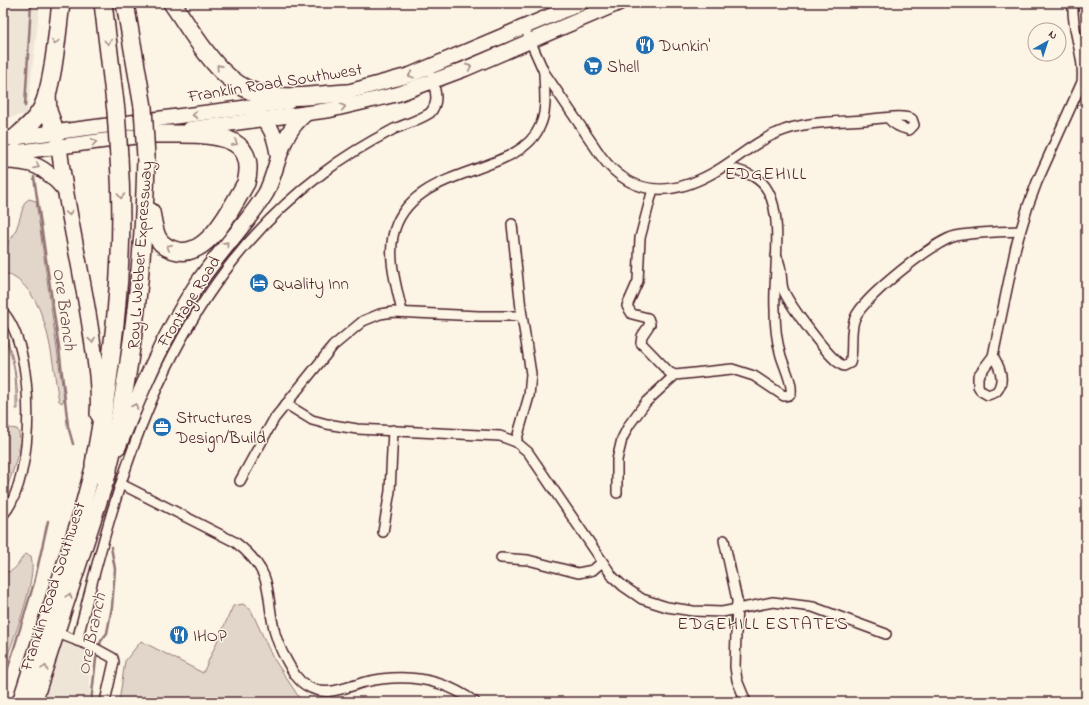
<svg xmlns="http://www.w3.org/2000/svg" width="1089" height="705" viewBox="0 0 1089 705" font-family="'Indie Flower',sans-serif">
<rect width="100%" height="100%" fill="#fcf5e5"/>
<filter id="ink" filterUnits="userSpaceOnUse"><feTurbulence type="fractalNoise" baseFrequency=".025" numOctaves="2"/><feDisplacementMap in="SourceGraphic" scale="8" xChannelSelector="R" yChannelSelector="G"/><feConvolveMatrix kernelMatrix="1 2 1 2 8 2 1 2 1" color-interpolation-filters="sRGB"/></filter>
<g filter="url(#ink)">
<!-- built -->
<g fill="#eee5d7">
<polygon points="3,3 40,3 27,114 3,119"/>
<polygon points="60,638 71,641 89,651 90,695 87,702 39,702"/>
</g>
<!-- green -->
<g fill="#e2d5ca" stroke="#967a7a">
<path d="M 29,199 L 36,201 L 64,399 L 62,403 L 59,401 C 51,360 50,288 3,272 L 3,245 C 16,242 20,214 25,202 Z"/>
<path d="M 3,328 C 14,354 18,381 18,409 L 16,409 C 16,390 16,370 10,352 C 8,344 3,337 3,328 Z"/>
<path d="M 3,427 L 17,429 C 26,439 9,484 3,496 Z"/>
<path d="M 25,554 L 31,556 C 38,580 11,644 3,669 L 3,571 C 15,575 19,561 25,554 Z"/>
<polygon points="243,604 251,610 272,656 302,702 119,702 125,661 141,641 203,673 233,606"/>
</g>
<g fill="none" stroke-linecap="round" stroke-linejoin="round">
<!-- stream -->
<g stroke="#917474" stroke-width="2.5">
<polyline points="25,106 31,3"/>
<polyline points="34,177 59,348 68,426 73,444"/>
<polyline points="3,684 34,583 48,521"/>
<polyline points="91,702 96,659 101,641 107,633 112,607 115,569 111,547"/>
</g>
<!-- minor casing -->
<g stroke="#4a1f2b" stroke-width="12">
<g id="minor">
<path d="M 528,36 L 544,72 L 601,156 C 631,196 669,197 711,174 C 734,162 752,143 777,133 C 804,121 836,122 864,120 C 875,119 902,114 912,119 L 914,125 L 909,130 C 901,128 894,125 889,119"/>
<polyline points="653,189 640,238 638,281 627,306 632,314 648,318 650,324 642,336 641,343 669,372 675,375"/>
<polyline points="512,224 521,309 531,374 529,396 516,442"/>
<path d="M 776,256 C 783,267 780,277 783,289 C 788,303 831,362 844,366 L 850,363 C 854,349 849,332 855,318 C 863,298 935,240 956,236 C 977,232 999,232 1020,231"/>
<path d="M 3,312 C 36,348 36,478 3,515"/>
<path d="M 402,312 C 397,288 388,261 393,236 C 408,163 518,179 540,126 C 548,109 544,89 544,72"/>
<path d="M 993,356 C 1000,367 1006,381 996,392 L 988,395 L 981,391 L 978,386 L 978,376 L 993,356 L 1016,246 L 1028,206 L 1037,182 L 1082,82 C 1085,55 1071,31 1073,3"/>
<polyline points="286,404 312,420 327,424 357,429 500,436 516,442 528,452 613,577 623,586 642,599 667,607 693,611 722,612 773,602 813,607 886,634"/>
<polyline points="240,481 274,419 333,346 363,321 380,314 393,312 479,316 522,316"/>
<path d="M 121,484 L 235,542 C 247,551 258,562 264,576 C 270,591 269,608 273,624 C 275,638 281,651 288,663 C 293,672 298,681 307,686 C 326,698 346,687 365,682 C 404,673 442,678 475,702"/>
<path d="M 617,493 L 617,460 L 622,439 L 629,425 L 646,402 L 675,375 L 732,369 L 754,376 L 784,396 L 789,395 L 791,393 C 793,382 782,363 780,352 C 776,338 775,323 775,309 C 773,277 784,219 768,191 C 759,174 741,172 725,166"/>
<polyline points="383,532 390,491 393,430"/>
<polyline points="724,540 737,600 735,667 737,680 746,702"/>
<polyline points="501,558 528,560 578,573 593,570 602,562"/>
<polyline points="52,631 91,646 113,658 114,662 105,702"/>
<path d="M 77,641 C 122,463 169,289 323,173 C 345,156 369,142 394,129 C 406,124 419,120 430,113 C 440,102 435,90 432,77"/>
</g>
</g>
<!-- primary casing -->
<g stroke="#4a1f2b" stroke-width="17">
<g id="primary">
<polyline points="336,95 410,75 581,3"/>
<polyline points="190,129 330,110 398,94 465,69 619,3"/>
<polyline points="3,139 288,102"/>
<polyline points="3,154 155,134"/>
</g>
</g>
<!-- trunk casing -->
<g stroke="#4a1f2b" stroke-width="18">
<g id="trunk">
<path d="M 247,107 C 268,120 274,129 278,154"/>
<path d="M 59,146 C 66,209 82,270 91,332 C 95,358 100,388 98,414"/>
<path d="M 3,161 C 33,161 44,166 64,189"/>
<path d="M 118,447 C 141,390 164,334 198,283 C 219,252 246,225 266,193 C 280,164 278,137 305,114"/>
<polyline points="20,702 79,520 94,464 95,452"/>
<polyline points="34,702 109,471"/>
</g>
</g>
<!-- motorway casing -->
<g stroke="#4a1f2b" stroke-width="20">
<g id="motorway">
<polyline points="103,3 116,111"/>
<polyline points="125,3 143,107"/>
<path d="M 172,3 C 197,38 222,91 271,96 C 295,99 322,94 347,93"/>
<polyline points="47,94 48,111 56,133"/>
<path d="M 15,138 C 25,129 37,119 43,106 C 54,80 57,32 61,3"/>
<path d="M 151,212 C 155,231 154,246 178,251 C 209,257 233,205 246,183 C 261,125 191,135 155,134"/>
<path d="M 94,464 C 113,362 126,261 119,157"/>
<path d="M 105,481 C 132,374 144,267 146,157"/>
</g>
</g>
<!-- minor -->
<use href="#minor" stroke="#fcf5e5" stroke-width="9"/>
<!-- primary -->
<use href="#primary" stroke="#fcf5e5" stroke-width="14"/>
<!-- trunk -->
<use href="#trunk" stroke="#fcf5e5" stroke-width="15"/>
<!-- motorway -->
<use href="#motorway" stroke="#fcf5e5" stroke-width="17"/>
<!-- motorway-bridge casing -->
<g stroke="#4a1f2b" stroke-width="20" stroke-linecap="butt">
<g id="motorway-bridge">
<polyline points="143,107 146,157"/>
<polyline points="116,111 119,157"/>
</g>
</g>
<!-- motorway-bridge -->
<use href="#motorway-bridge" stroke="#fcf5e5" stroke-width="17"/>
</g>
<!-- one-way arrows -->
<defs><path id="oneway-chevron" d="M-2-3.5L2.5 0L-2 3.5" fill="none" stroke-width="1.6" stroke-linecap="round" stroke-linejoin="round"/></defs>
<g stroke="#a38a88">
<use href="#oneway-chevron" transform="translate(55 42) rotate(98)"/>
<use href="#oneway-chevron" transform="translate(108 42) rotate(83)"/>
<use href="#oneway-chevron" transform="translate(219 67) rotate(-132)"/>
<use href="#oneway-chevron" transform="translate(469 67) rotate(-24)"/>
<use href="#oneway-chevron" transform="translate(411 75) rotate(161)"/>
<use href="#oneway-chevron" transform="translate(343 107) rotate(-12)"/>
<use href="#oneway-chevron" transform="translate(195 115) rotate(173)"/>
<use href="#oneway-chevron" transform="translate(94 142) rotate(-8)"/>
<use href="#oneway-chevron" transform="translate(235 143) rotate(31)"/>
<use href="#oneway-chevron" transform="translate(37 166) rotate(26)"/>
<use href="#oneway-chevron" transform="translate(121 196) rotate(90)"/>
<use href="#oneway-chevron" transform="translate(69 213) rotate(77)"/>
<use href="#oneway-chevron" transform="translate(226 244) rotate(-51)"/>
<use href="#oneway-chevron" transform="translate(169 247) rotate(-154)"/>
<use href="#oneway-chevron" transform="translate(92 340) rotate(81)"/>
<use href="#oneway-chevron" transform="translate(135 406) rotate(-67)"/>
<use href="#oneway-chevron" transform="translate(69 596) rotate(-72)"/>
<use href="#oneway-chevron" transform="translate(45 668) rotate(-72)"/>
</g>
</g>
<!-- icons -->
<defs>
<g id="restaurant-disc" transform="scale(1)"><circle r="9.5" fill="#1f6fb2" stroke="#fcf5e5"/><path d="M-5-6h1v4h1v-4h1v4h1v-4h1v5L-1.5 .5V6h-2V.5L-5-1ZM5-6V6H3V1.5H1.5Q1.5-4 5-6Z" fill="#fff"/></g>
<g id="supermarket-disc" transform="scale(1)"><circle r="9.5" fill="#1f6fb2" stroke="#fcf5e5"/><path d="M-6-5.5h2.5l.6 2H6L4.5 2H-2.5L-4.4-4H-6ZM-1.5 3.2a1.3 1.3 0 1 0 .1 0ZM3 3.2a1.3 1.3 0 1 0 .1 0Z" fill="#fff"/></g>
<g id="hotel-disc" transform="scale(1)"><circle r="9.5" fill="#1f6fb2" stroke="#fcf5e5"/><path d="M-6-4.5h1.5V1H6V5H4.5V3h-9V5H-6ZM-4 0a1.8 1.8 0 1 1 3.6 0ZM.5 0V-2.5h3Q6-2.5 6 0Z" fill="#fff"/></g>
<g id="office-disc" transform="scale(1)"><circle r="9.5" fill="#1f6fb2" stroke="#fcf5e5"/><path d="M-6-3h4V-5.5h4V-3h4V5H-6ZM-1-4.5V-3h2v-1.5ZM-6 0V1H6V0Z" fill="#fff"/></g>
</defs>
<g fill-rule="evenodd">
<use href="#restaurant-disc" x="645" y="45"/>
<use href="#supermarket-disc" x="593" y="66"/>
<use href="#hotel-disc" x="259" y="283"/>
<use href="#office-disc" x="162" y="427"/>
<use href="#restaurant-disc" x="179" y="635"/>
</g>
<g text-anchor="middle" stroke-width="3" stroke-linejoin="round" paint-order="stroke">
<!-- poi labels -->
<g font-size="17" fill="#4a1f2b" stroke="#fcf5e5" text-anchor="start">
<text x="659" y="51">Dunkin'</text>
<text x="607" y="72">Shell</text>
<text x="273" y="289">Quality Inn</text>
<text x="176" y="423">Structures<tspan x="176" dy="20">Design/Build</tspan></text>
<text x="193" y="641">IHOP</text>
</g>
<!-- street labels -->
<g font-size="17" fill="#4a1f2b" stroke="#fcf5e5">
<text transform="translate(275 82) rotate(-9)" y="6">Franklin Road Southwest</text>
<text transform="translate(139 255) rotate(-86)" y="6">Roy L. Webber Expressway</text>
<text transform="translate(188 301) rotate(-58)" y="6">Frontage Road</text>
<text transform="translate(52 586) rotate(-72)" y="6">Franklin Road Southwest</text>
</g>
<!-- neighbourhood labels -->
<g font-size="18" letter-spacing="1" fill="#4a1f2b" stroke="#fcf5e5">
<text x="766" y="179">EDGEHILL</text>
<text x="763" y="629">EDGEHILL ESTATES</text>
</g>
<!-- water labels -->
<g font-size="18" font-style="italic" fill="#6d4950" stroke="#fcf5e5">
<text transform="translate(65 309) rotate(82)" y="6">Ore Branch</text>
<text transform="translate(91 634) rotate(-78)" y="6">Ore Branch</text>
</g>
</g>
<!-- margin -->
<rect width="1089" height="705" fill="none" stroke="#fcf5e5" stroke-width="16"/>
<rect x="8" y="8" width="1073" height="689" fill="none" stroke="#4a1f2b" stroke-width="1.5" filter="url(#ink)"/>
<!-- north arrow -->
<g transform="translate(1047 42) rotate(39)"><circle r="19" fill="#fcf5e5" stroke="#b59f9b"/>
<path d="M0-3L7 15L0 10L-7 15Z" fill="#1f6fb2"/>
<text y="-6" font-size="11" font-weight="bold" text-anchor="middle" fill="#4a1f2b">N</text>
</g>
</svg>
